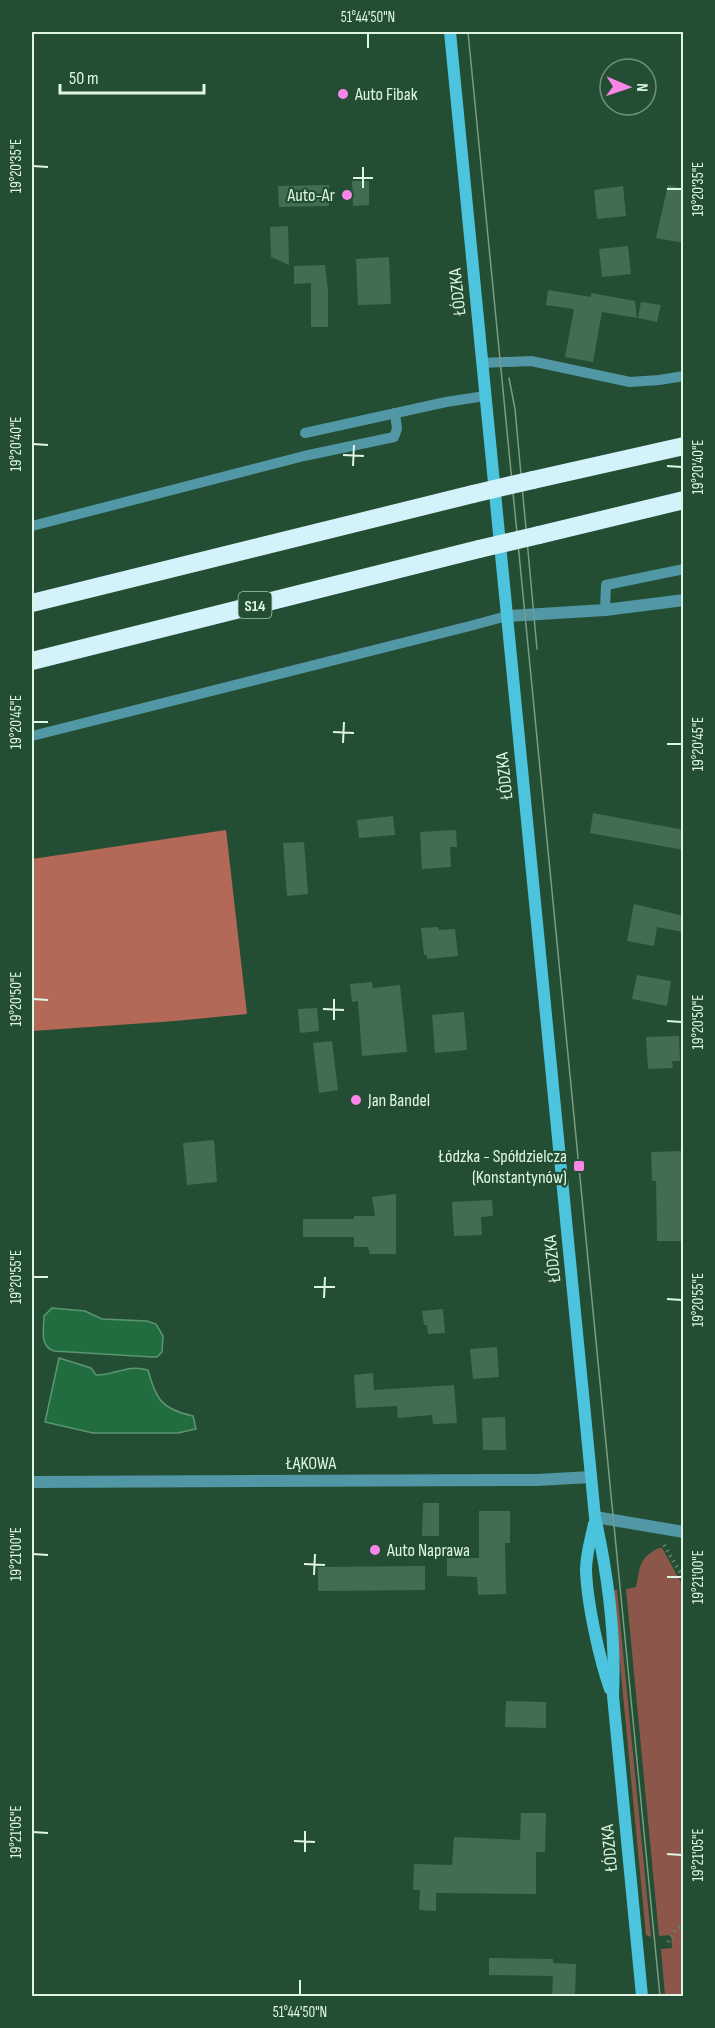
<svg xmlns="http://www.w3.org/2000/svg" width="715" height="2028" viewBox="0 0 715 2028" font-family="'Sofia Sans Condensed',sans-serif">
<rect width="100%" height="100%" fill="#244e33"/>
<!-- green -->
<g fill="#8c564a">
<path d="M 659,1548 L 662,1548 L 683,1586 L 684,1731 L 681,1746 L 684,1775 L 683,1996 L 665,1996 L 661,1949 L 672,1948 L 671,1935 L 659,1936 L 626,1589 L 636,1587 C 641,1567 637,1559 659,1548 Z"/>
<polygon points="613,1590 617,1590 651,1937 646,1935"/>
</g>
<!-- forest -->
<polygon fill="#b46857" points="226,830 247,1014 175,1021 32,1031 32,859"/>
<!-- water -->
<g fill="#226d40" stroke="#5b9672" stroke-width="1.5">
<path d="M 52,1308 L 85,1311 L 102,1319 L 147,1321 L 156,1324 L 163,1336 L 162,1352 L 157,1357 L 152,1357 L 54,1351 C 39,1346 44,1329 44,1316 Z"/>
<path d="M 59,1358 L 91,1368 L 96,1375 C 116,1375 127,1364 148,1370 C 156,1400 162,1409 193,1416 L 196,1429 L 178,1433 L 93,1433 L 45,1422 Z"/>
</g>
<!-- building -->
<g fill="#436d50">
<polygon points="352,181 369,181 369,205 353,206"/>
<polygon points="329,185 329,206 279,207 278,186"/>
<polygon points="668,185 684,189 684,243 656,238"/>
<polygon points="623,186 626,216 597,219 594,190"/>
<polygon points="288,226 289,265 271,257 270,227"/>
<polygon points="628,246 631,274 602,277 599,249"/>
<polygon points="389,257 391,304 358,305 356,259"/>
<polygon points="325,265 328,292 328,327 311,327 311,283 294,284 294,266"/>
<polygon points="548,290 591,297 591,293 635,301 637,318 602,312 593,362 565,357 574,309 546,305"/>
<polygon points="641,302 661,305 657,322 638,318"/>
<polygon points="593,813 684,830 684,850 590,833"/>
<polygon points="393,816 395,835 359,838 357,820"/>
<polygon points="456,830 457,847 450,847 451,867 422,869 420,832"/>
<polygon points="304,842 308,894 287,896 283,843"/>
<polygon points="634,904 684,916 684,932 657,927 654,946 627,941"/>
<polygon points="438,927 439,930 455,929 458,956 427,959 427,955 424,955 421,928"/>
<polygon points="637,975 671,981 667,1006 632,999"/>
<polygon points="372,982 373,988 400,985 407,1052 362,1056 358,1001 352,1002 350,984"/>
<polygon points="317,1008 319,1031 300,1033 298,1009"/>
<polygon points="464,1012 467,1050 435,1053 432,1015"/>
<polygon points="679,1036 680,1061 672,1061 673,1068 648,1069 646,1037"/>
<polygon points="332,1041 338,1090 319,1093 313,1043"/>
<polygon points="214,1140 217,1182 187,1185 183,1143"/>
<polygon points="684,1151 684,1241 657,1241 656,1181 652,1181 651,1152"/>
<polygon points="396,1194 396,1254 370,1254 368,1247 354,1247 354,1237 303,1237 303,1219 354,1219 354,1216 375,1216 372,1197"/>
<polygon points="492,1200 493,1216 481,1217 482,1235 454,1236 452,1202"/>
<polygon points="443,1309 445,1333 428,1334 427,1325 424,1325 422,1311"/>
<polygon points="497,1347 499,1377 473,1379 470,1349"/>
<polygon points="373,1373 374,1390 454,1385 457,1423 433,1424 432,1415 398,1418 397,1406 356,1408 354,1375"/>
<polygon points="505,1417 506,1450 483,1450 482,1418"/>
<polygon points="423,1503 439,1503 439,1536 422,1536"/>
<polygon points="479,1511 510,1511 510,1543 505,1543 506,1594 478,1595 477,1577 447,1576 447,1558 479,1558"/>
<polygon points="425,1566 425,1590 318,1591 318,1567"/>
<polygon points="506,1701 546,1702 546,1728 505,1727"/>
<polygon points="521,1813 546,1813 545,1852 536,1852 536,1894 436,1893 436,1911 419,1910 420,1890 413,1890 414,1864 452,1865 454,1837 520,1840"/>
<polygon points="489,1958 553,1959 553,1963 576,1964 575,1996 552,1996 553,1976 489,1975"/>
</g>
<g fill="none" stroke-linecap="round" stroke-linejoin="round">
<!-- path -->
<g stroke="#60846c" stroke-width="4" stroke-dasharray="1.5 4.5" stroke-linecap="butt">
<polyline points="664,1545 684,1579"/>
<polyline points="668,1942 676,1929 684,1925"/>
</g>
<!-- lane -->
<g stroke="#5297a6" stroke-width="10">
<polyline points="482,363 531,361 630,382 659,380 684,376"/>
<polyline points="305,433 446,402 485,396"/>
<polyline points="32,526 304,456 394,437 397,429 395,413"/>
<polyline points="605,610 606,585 684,569"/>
<polyline points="32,736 470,626 507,616"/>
</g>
<!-- street -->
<g stroke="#5297a6" stroke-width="12">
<polyline points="507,616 605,610 684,600"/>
<polyline points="32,1482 537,1480 591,1477"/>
<polyline points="595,1517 684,1532"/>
</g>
<!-- secondary -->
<g stroke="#4cc4dd" stroke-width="12">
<path d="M 450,32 L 595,1517 C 608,1575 616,1636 613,1696 L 642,1996"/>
<path d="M 594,1524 C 591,1539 586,1554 586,1570 C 587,1602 599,1658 610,1689"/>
</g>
<!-- highway -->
<g stroke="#d4f2f9" stroke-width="18">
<polyline points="533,480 684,446"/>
<polyline points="539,535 684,500"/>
<polyline points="32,603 473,494"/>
<polyline points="32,661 479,549"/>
</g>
<!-- tram -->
<g stroke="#7a9b85" stroke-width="1.5">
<polyline points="468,32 660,1996"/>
<polyline points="509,378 515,409 537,649"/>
</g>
<!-- highway-bridge -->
<g stroke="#d4f2f9" stroke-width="18">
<polyline points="473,494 533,480"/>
<polyline points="479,549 539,535"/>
</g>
</g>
<!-- ticks -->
<path fill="none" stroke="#dff6e5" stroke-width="2" d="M 368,48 L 368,33M 33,166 L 48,167M 353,178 L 373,178M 363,188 L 363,167M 667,189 L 682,189M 33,444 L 48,445M 343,455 L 364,456M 353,466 L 354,445M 667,466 L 682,467M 33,722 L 48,722M 333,732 L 354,733M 343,743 L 344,722M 667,744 L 682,744M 33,999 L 48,1000M 323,1009 L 344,1010M 334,1020 L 334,999M 667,1021 L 682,1022M 33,1277 L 48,1277M 314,1287 L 335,1287M 324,1298 L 325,1277M 667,1299 L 682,1300M 33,1554 L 48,1555M 304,1564 L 325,1565M 314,1575 L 315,1554M 667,1577 L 682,1577M 33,1832 L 48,1833M 294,1841 L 315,1842M 305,1852 L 305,1831M 667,1854 L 682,1855M 300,1995 L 300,1980"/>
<!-- markers -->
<g fill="#fa87e7" stroke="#244e33" stroke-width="2">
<circle cx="343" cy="94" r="6"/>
<circle cx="347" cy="195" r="6"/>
<circle cx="356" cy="1100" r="6"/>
<rect x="573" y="1160" width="12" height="12" rx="3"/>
<circle cx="375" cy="1550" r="6"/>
</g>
<g text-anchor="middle" stroke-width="4.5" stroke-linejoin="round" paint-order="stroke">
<!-- shield labels -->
<rect fill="#244e33" stroke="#a7c4b0" stroke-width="1.5" x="238.5" y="592" width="33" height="26" rx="4.5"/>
<g font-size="16" font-weight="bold" fill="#dff6e5">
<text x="255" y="611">S14</text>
</g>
<!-- poi labels -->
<g font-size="18" fill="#dff6e5" stroke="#244e33" text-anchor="start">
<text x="355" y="100">Auto Fibak</text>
<text x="335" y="201" text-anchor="end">Auto-Ar</text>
<text x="368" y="1106">Jan Bandel</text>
<text x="567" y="1162" text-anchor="end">Łódzka - Spółdzielcza<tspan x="567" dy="21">(Konstantynów)</tspan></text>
<text x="387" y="1556">Auto Naprawa</text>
</g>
<!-- street labels -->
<g font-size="18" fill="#dff6e5" stroke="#244e33">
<text transform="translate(457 292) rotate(-96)" y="6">ŁÓDZKA</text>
<text transform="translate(504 776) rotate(-96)" y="6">ŁÓDZKA</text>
<text transform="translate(552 1259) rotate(-96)" y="6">ŁÓDZKA</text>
<text x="311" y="1469">ŁĄKOWA</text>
<text transform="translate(609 1848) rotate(-95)" y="6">ŁÓDZKA</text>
</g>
</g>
<!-- border -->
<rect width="715" height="2028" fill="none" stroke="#244e33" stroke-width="66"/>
<!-- north arrow -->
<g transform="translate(628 87) rotate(92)"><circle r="28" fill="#244e33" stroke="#6f917a" stroke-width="1.5"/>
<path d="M0-4.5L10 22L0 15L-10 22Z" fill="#fa87e7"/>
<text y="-9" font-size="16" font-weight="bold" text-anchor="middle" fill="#dff6e5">N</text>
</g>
<!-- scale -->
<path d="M60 84v9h144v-9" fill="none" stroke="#dff6e5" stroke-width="3"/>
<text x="69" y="84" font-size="18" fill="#dff6e5" stroke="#244e33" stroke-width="4.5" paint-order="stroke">50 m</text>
<rect x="33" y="33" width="649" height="1962" fill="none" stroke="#dff6e5" stroke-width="2"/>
<g font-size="15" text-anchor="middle" fill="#dff6e5">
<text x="368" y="22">51°44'50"N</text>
<text transform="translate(16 166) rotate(-90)" y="5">19°20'35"E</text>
<text transform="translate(698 189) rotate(-90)" y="5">19°20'35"E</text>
<text transform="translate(16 444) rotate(-90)" y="5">19°20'40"E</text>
<text transform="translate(698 467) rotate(-90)" y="5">19°20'40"E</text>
<text transform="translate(16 722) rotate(-90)" y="5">19°20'45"E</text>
<text transform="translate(698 744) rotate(-90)" y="5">19°20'45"E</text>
<text transform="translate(16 999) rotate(-90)" y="5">19°20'50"E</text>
<text transform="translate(698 1022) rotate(-90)" y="5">19°20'50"E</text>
<text transform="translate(16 1277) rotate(-90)" y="5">19°20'55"E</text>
<text transform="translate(698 1300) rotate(-90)" y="5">19°20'55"E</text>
<text transform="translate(16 1554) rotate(-90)" y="5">19°21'00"E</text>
<text transform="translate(698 1577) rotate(-90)" y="5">19°21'00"E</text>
<text transform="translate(16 1832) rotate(-90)" y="5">19°21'05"E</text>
<text transform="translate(698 1855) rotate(-90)" y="5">19°21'05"E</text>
<text x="300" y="2017">51°44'50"N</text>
</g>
</svg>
